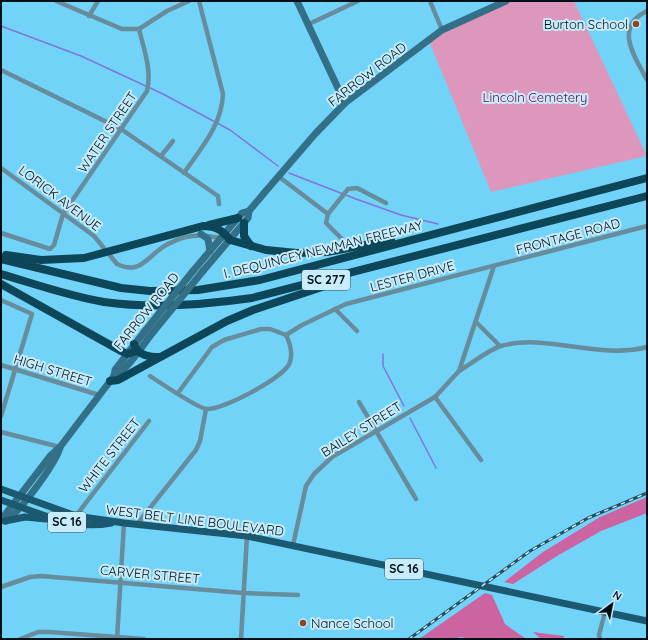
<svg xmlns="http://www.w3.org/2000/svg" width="648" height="640" viewBox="0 0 648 640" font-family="Quicksand,sans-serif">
<rect width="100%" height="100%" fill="#72d3f9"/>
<!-- green -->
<polygon fill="#dd97bd" points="506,1 574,1 647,156 491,192 429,41"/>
<!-- forest -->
<g fill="#cb64a0">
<polygon points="647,497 647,513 601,531 557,556 513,584 504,582 543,552 600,517"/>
<polygon points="485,593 492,595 505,624 526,639 471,639 461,637 453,639 419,639"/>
<polygon points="533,632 564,636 563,639 541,639"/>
</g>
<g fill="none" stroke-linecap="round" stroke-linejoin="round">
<!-- stream -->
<g stroke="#8075da" stroke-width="1.5">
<polyline points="1,26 81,56 163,94 230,130 278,166"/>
<polyline points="289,173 356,199 401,215 438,224"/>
<polyline points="383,354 383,366 404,406"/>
<polyline points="410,418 436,468"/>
</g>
<!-- street -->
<g stroke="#678c9c" stroke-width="4.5">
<polyline points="56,1 122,29 139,29"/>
<polyline points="430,1 442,30"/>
<path d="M 647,11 C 613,27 635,57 647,80"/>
<polyline points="89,16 98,1"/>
<polyline points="309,24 358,1"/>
<polyline points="139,29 167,11 189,1"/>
<polyline points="1,70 121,129 218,196 219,204"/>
<polyline points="161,156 173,141"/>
<path d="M 1,168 L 94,236 L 117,264 C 142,276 148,254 168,244 C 186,234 203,233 222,239"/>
<path d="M 184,173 C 201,148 222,125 223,94 L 199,1"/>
<polyline points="278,176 328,214 326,223 342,239"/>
<polyline points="328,214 348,189 357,188 386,203"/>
<path d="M 1,233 L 50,249 L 54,245 L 63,214 L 147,91 C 152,70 144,50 139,29"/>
<polyline points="1,300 32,314 1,416"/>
<polyline points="335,309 357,331"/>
<polyline points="476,322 500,346"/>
<polyline points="286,335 302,325 346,304 647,226"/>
<polyline points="1,365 99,395"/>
<path d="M 459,371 C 471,364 488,350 501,346 C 546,333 599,360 647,347"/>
<path d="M 150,376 C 159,382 197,407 206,409 C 221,411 286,377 290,362 C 293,352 290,343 286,335 L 270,329 L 261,329 L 224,340 L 212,347 L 178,393"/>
<polyline points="435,397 481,460"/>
<polyline points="359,402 416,499"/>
<polyline points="1,432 60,447"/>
<polyline points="75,517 149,421"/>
<polyline points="138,523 196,450 200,441 206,409"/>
<polyline points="293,545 306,486 314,474 332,457 435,397 459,371 494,266"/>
<polyline points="1,587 30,577 41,576 243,593 298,595"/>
<polyline points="20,639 38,632 49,632 144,639"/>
<polyline points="117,639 124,523"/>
<polyline points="241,639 247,536"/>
<polyline points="600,639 599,635 605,612"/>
</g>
<!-- secondary -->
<g stroke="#336f87" stroke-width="7">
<polyline points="297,1 345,103"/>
<polyline points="201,234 208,239 210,251"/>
<polyline points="193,271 242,213 249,211"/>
<polyline points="203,271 248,218 249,211 265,192 315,134 345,103 442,30 506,1"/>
<path d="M 114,376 C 128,370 144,343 154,331"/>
<polyline points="1,520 51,455 60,447 114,376 115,370 145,331"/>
<path d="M 6,521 C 21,510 54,466 60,448"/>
</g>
<!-- primary -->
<g stroke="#1a5970" stroke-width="7">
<polyline points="1,489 76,516 124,523 247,536 647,621"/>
<path d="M 1,500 C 37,512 72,531 111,523"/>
<polyline points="5,521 25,517 46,519"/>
</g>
<!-- highway -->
<g stroke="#0e4659" stroke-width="8">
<polyline points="244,223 244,236 251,246"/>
<polyline points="209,225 238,218"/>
<path d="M 6,255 L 41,260 L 84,258 L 203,226 C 216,226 222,230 230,240 L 266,250 L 297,253 L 327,252 L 391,240"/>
<polyline points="1,259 121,288 150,291 198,290 260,280 647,178"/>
<path d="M 1,274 C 35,284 69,296 104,302 C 153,309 203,305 252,298 L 647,196"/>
<polyline points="1,284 121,351 127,354 137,351"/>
<path d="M 134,344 C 137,355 149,357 159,357"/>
<polyline points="110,381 118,380 227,321 253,310 334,283"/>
</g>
<!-- rail casing -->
<g stroke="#244d5e" stroke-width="3">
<polyline id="rail" points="409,639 530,551 588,518 647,493"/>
</g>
<!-- rail -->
<use href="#rail" stroke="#c8ecfb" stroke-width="1.5" stroke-dasharray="4.5" stroke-linecap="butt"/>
<!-- secondary-bridge -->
<g stroke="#336f87" stroke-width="7">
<polyline points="145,331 193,271"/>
<polyline points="154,331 203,271"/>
</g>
</g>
<!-- markers -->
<g fill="#8d4621" stroke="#c8ecfb" stroke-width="1.5">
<circle cx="636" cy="24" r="4"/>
<circle cx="303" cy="623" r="4"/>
</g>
<g text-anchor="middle" stroke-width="4" stroke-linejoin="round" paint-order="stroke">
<!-- shield labels -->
<g fill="#c8ecfb" stroke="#3c525b" stroke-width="1">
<rect x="302" y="270" width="48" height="20" rx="3"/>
<rect x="48" y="512" width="38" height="20" rx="3"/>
<rect x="385" y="559" width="38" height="20" rx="3"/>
</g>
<g font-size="12" font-weight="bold" fill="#001017">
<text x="326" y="284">SC 277</text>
<text x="67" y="526">SC 16</text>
<text x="404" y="573">SC 16</text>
</g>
<!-- poi labels -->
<g font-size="13" fill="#001017" stroke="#c8ecfb" text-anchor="end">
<text x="628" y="29">Burton School</text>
<text x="311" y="628" text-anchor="start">Nance School</text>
</g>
<!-- street labels -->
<g font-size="13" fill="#001017" stroke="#c8ecfb">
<text transform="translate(367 74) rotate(-38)" y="5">FARROW ROAD</text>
<text transform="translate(107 132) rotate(-56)" y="5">WATER STREET</text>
<text transform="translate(60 198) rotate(37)" y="5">LORICK AVENUE</text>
<text transform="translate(568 236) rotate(-15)" y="5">FRONTAGE ROAD</text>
<text transform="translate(323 249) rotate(-14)" y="5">I. DEQUINCEY NEWMAN FREEWAY</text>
<text transform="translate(412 276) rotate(-15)" y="5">LESTER DRIVE</text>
<text transform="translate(146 311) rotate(-51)" y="5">FARROW ROAD</text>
<text transform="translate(53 370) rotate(17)" y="5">HIGH STREET</text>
<text transform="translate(361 429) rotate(-32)" y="5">BAILEY STREET</text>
<text transform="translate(109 455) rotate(-52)" y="5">WHITE STREET</text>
<text transform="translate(195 520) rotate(7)" y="5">WEST BELT LINE BOULEVARD</text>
<text transform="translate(150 574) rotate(5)" y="5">CARVER STREET</text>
</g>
<!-- park labels -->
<g font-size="13" fill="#670348" stroke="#c8ecfb">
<text x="535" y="102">Lincoln Cemetery</text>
</g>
</g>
<!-- border -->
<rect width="648" height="640" fill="none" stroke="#001017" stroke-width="4"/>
<!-- north arrow -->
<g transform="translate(612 604) rotate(32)" stroke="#c8ecfb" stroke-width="3" paint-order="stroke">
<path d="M0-3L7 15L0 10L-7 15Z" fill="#001017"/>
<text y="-6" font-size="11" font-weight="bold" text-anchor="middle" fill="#001017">N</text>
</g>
</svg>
